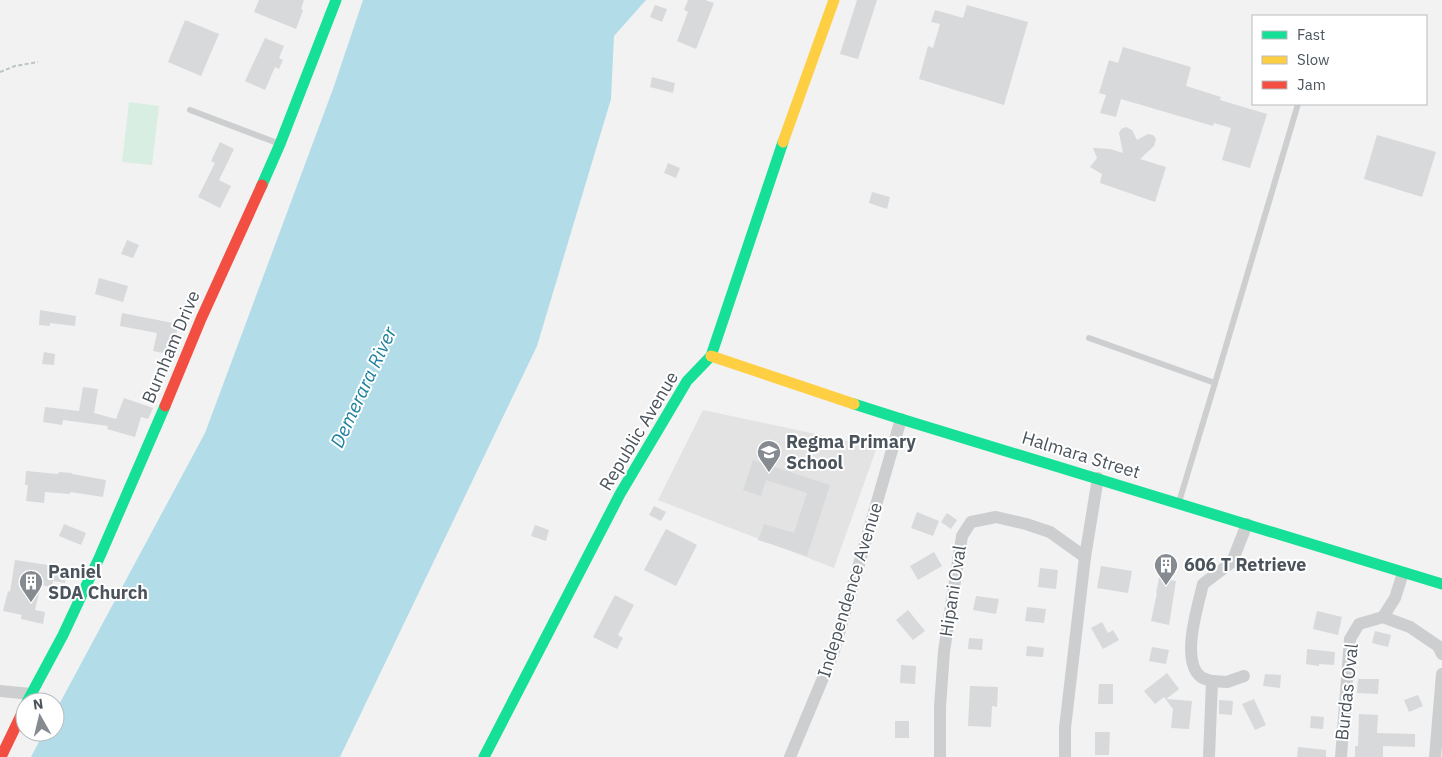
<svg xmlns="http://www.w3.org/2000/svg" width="1442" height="757" viewBox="0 0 1442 757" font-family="'IBM Plex Sans',sans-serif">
<rect width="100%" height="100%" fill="#f2f2f2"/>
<!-- education -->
<polygon fill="#e4e3e3" points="703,410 877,447 834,568 658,500"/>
<!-- green -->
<polygon fill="#d9eee2" points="129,102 159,106 152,165 122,162"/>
<!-- water -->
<polygon fill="#b2dce8" points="363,0 646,0 614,36 611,99 537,346 340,757 31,757 44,732 55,732 55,712 205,433 333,89"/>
<!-- building -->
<g fill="#d8d9db">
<polygon points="259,0 304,0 301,9 303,10 296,29 254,12"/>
<polygon points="688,0 705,0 714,3 696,49 677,41 688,12 684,10"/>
<polygon points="857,0 877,0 858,59 840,54"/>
<polygon points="655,5 667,9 662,22 650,17"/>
<polygon points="967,5 1028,22 1004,105 919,79 928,46 933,48 940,24 931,22 935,10 963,18"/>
<polygon points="185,20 219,34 201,76 168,62"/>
<polygon points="265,38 284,46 279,58 283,60 279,69 275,67 265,90 245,81"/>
<polygon points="1123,47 1191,67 1186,86 1221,97 1220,100 1267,114 1250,168 1222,160 1231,128 1214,123 1213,126 1121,99 1116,117 1100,113 1106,95 1099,93 1109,60 1118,63"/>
<polygon points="652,77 675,83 673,93 650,87"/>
<polygon points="1126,127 1132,130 1137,140 1148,134 1153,135 1156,139 1154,146 1140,159 1166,167 1155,202 1100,183 1102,174 1090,167 1097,158 1093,148 1110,149 1123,153 1119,133 1121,129"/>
<polygon points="1377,135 1436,152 1422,197 1364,179"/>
<polygon points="220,142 234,149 219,180 231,186 220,208 198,197 215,163 211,161"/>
<polygon points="668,163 680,168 676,178 664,173"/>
<polygon points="872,192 890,197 887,209 869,203"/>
<polygon points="127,240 139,245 133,258 121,254"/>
<polygon points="99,278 128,286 123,302 95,294"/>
<polygon points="40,310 76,316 75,326 50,323 50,326 39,325"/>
<polygon points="122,313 178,324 173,355 153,351 157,333 120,326"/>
<polygon points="44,352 55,354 54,365 42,364"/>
<polygon points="83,387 98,389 94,413 116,419 124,398 153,408 148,419 141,417 135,437 107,429 108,426 63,420 62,425 43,422 45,407 79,411"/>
<polygon points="753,460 830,485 807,556 758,540 764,524 794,533 807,493 766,480 761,496 743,490"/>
<polygon points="26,471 58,474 59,472 72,473 72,474 106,480 103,497 70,492 70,494 45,492 44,503 26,501 28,485 25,485"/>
<polygon points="654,506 666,512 661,521 649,515"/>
<polygon points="917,512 939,521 933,536 911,528"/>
<polygon points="947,513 957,520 951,529 941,522"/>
<polygon points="64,524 86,533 81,545 59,536"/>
<polygon points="535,525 549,530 546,541 531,536"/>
<polygon points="666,529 697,545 676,586 644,570"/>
<polygon points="934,552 942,566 918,580 910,566"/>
<polygon points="15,560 68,568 65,583 53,581 52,587 41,585 35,610 45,612 43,624 21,619 22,615 3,611 8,591 10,592"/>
<polygon points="1101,566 1132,571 1128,593 1097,588"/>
<polygon points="1040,568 1058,570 1056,589 1038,587"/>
<polygon points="1159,578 1176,581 1169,625 1151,621 1157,593 1156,593"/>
<polygon points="615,595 634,605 618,635 623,638 617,649 593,637"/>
<polygon points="976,596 999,599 996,614 973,610"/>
<polygon points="1027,607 1046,609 1044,623 1025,621"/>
<polygon points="908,610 925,631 913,640 896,620"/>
<polygon points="1317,611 1342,617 1338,635 1313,629"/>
<polygon points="1102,622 1108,633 1113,630 1119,640 1103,649 1091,628"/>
<polygon points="1375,631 1391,635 1388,647 1372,643"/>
<polygon points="969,638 983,639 982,650 968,649"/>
<polygon points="1027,646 1044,648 1043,657 1026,656"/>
<polygon points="1152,647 1169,650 1166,664 1149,661"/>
<polygon points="1307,649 1335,652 1334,665 1319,664 1319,666 1306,664"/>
<polygon points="901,665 916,666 915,684 900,683"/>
<polygon points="1167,673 1179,689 1166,699 1192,701 1189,729 1171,728 1173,709 1164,697 1155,704 1144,691"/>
<polygon points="1265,674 1281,675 1280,688 1263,686"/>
<polygon points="1358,679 1379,679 1378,694 1357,693"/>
<polygon points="1099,684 1113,684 1113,704 1098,704"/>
<polygon points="970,686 998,687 997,707 992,706 991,727 968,726"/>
<polygon points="1418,695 1423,706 1409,712 1404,700"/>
<polygon points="1254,699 1266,725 1255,730 1242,704"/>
<polygon points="1219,700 1233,701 1232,715 1219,714"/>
<polygon points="1359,714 1378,715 1377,733 1415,734 1415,747 1383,746 1383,757 1355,757 1355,746 1358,746"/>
<polygon points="1311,716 1324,717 1323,729 1310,728"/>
<rect x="895" y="721" width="14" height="17"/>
<polygon points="1095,732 1110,732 1109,755 1095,755"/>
<polygon points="1298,747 1326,750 1326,757 1297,757"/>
</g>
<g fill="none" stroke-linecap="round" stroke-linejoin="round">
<!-- path -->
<polyline stroke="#bbc5c2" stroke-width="2" stroke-dasharray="4 2.5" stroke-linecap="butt" points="0,72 15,66 38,62"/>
<!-- lane -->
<g stroke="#ccced0" stroke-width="6">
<polyline points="190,110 280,144"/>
<polyline points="1089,338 1215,383"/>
<polyline points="1179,502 1215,383 1298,104"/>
</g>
<!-- street -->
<g stroke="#ccced0" stroke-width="12">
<polyline points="1383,617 1395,598 1403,573"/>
<polyline points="1212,681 1227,682 1244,676"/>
<polyline points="0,691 31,694"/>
<polyline points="790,757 833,654 901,419"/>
<polyline points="940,757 940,707 944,651 962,536 971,522 996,517 1026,524 1050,532 1085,557"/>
<polyline points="1065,757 1065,728 1085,557 1098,478"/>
<path d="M 1209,757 L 1212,681 C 1209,680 1204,679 1201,677 C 1180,661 1198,606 1203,584 L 1232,562 L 1247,524"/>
<polyline points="1341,757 1350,639 1359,624 1383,617 1410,627 1438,646 1442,654"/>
<polyline points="1435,757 1442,674"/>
</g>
<!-- fast -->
<g stroke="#16e098" stroke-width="11">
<polyline points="262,185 280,144 336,0"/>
<polyline points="854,404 901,419 1442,584"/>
<polyline points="27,702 63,635 100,556 165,406"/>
<polyline points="484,757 620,494 687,381 711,356 783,142"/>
</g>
<!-- slow -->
<g stroke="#ffcf43" stroke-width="11">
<polyline points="783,142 834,0"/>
<polyline points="711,356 854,404"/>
</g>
<!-- jam -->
<g stroke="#f24e42" stroke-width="11">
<polyline points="165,406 201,319 262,185"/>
<polyline points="1,757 25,707"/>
</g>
</g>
<!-- icons -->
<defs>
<g id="school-pin" transform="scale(1.25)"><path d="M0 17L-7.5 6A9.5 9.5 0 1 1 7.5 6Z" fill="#858b90" stroke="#fff"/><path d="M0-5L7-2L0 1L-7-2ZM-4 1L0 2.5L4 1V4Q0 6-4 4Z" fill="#fff"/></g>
<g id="building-pin" transform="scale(1.25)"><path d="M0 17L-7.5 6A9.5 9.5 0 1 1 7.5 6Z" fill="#858b90" stroke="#fff"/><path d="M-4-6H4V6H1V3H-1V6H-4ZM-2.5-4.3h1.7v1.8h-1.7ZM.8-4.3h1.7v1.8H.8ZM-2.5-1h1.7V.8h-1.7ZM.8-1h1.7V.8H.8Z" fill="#fff"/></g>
</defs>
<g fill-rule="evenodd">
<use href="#school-pin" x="769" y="452"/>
<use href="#building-pin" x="1166" y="565"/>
<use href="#building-pin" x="31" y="582"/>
</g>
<g text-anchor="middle" stroke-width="4" stroke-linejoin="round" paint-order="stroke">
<!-- street labels -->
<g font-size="18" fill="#4b545c" stroke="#fff">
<text transform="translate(171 347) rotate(-67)" y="6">Burnham Drive</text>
<text transform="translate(639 431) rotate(-59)" y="6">Republic Avenue</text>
<text transform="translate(1081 455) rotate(17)" y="6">Halmara Street</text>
<text transform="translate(850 590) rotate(-73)" y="6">Independence Avenue</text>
<text transform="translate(953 591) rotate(-81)" y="6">Hipani Oval</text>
<text transform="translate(1347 692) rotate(-84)" y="6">Burdas Oval</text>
</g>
<!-- poi labels -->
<g font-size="18" font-weight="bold" fill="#4b545c" stroke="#fff" text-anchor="start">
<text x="786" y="448">Regma Primary<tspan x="786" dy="21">School</tspan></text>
<text x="1184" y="571">606 T Retrieve</text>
<text x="48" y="578">Paniel<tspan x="48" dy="21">SDA Church</tspan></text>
</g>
<!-- water labels -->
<g font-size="19" font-style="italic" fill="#1d809d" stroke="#fff">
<text transform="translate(363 387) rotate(-65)" y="7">Demerara River</text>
</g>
</g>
<!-- legend -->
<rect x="1252" y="15" width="175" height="90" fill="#ffffff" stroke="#b7bbbe"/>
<rect x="1262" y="31" width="25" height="8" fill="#16e098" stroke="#b7bbbe"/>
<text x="1297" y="40" font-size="15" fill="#4b545c">Fast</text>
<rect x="1262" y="56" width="25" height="8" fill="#ffcf43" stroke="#b7bbbe"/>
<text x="1297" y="65" font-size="15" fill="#4b545c">Slow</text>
<rect x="1262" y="81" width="25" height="8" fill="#f24e42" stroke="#b7bbbe"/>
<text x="1297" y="90" font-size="15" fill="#4b545c">Jam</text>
<!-- north arrow -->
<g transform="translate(40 717) rotate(352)"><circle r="24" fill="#ffffff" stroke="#b7bbbe"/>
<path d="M0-4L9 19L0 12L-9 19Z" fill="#858b90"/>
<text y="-8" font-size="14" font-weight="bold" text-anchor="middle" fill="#4b545c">N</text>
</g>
</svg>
